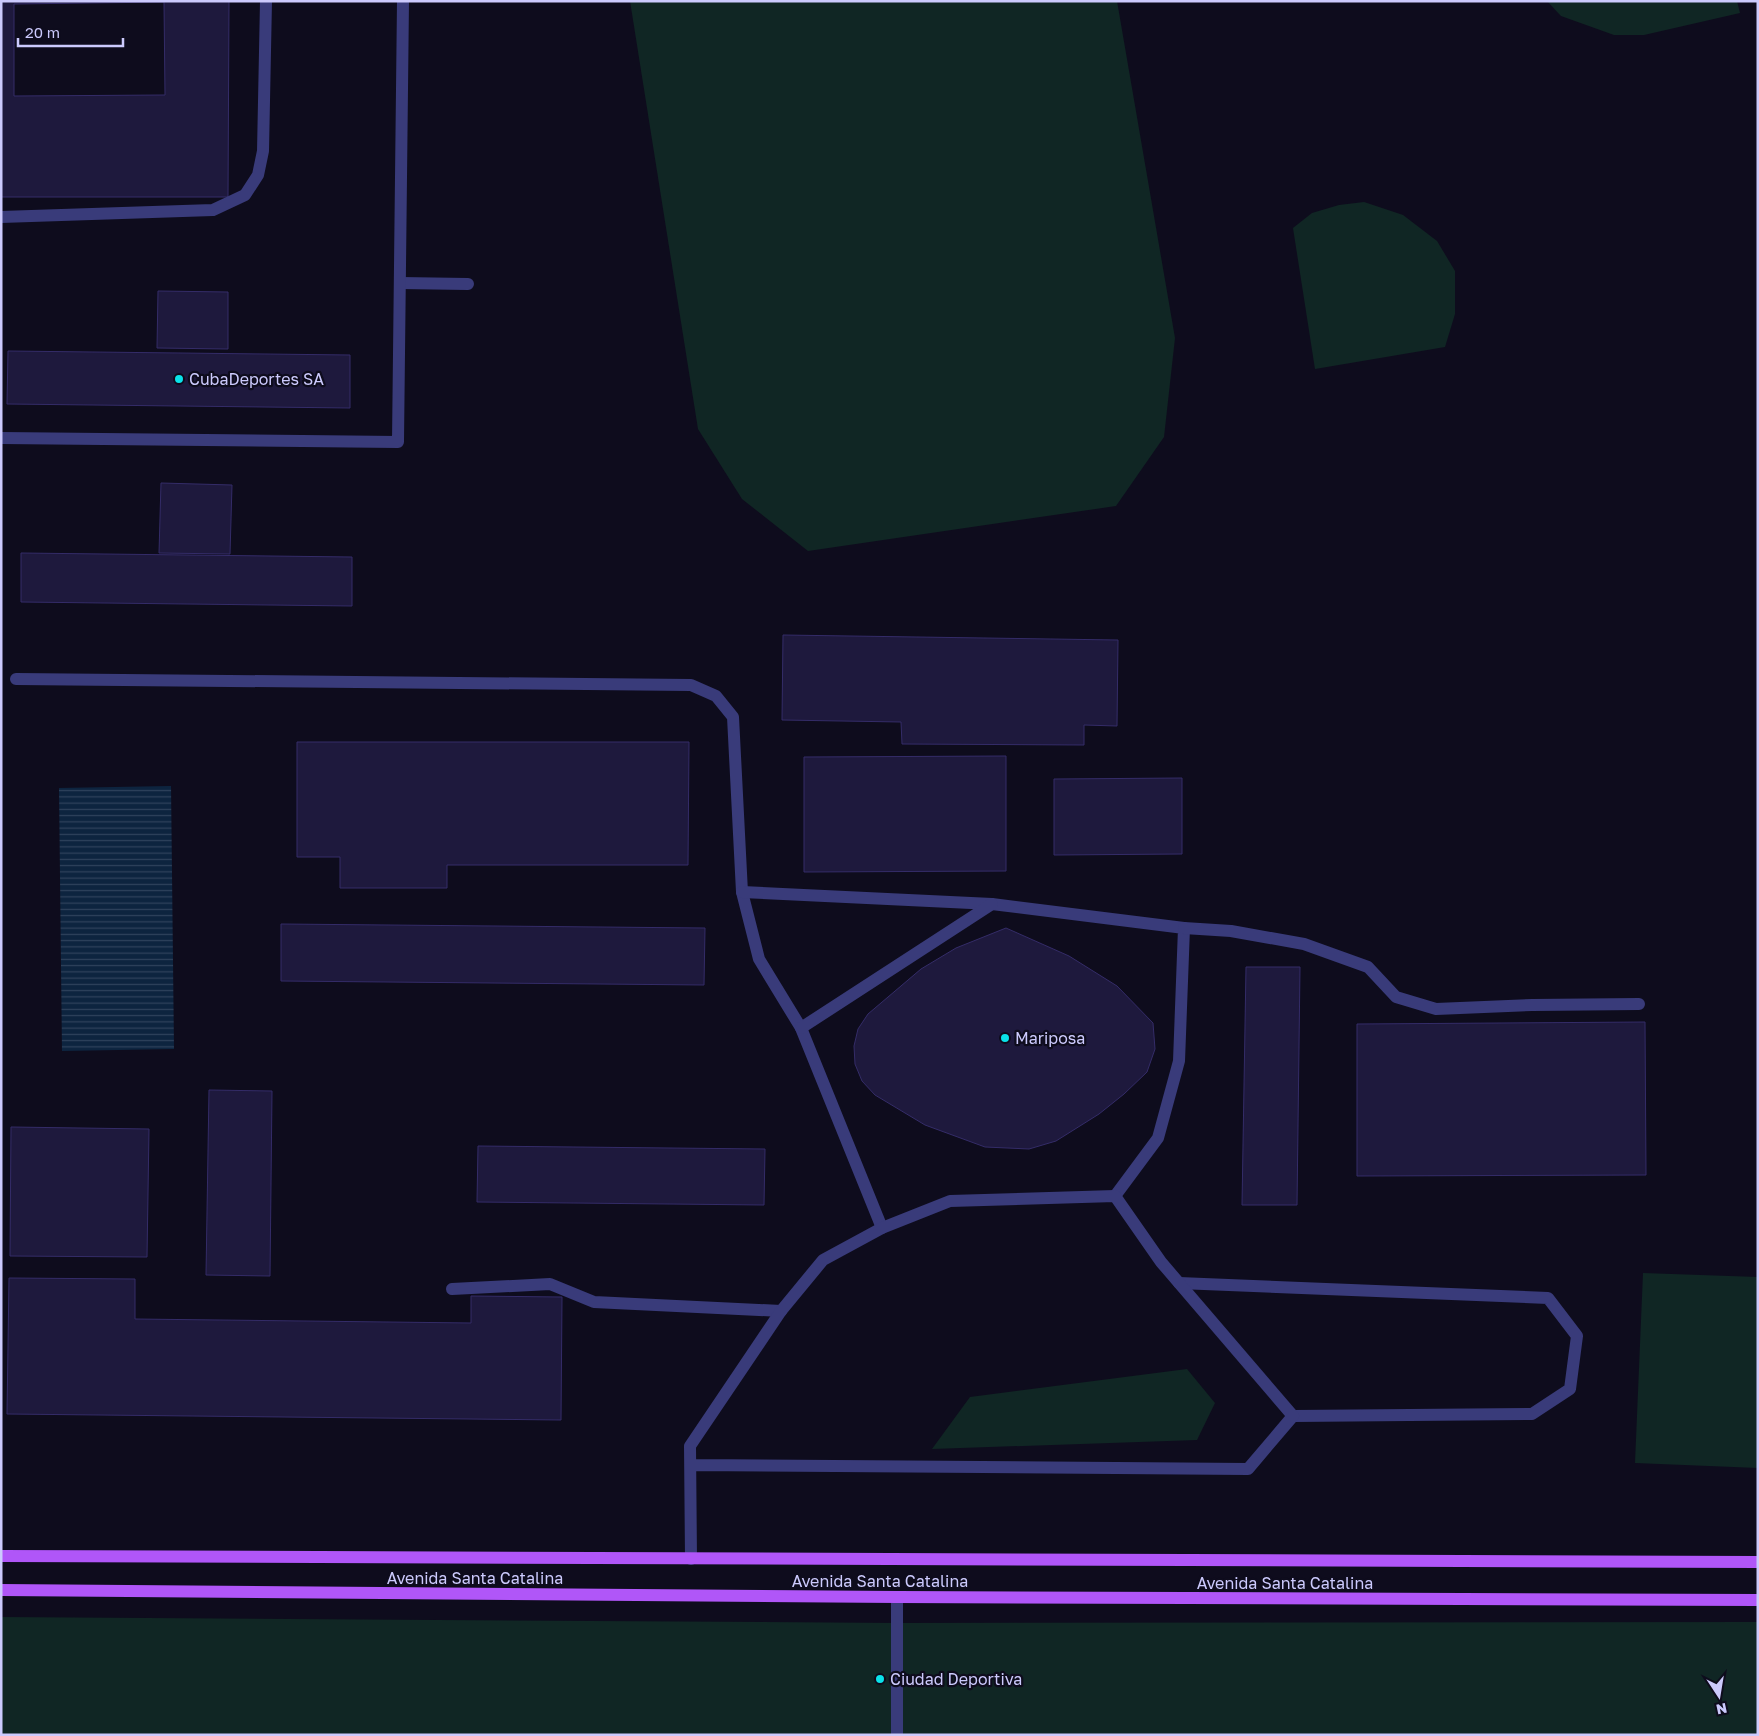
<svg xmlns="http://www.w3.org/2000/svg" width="1759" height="1736" viewBox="0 0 1759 1736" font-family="'Golos Text',sans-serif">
<defs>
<pattern id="water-rules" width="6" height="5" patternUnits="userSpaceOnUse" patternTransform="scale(1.25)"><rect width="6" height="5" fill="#0d243f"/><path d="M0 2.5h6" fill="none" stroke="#2f425c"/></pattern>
</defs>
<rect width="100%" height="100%" fill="#0e0c1d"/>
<!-- green -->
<g fill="#102624">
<polygon points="630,1 1117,1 1175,338 1164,437 1116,506 808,551 742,499 698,429"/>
<polygon points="1547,1 1737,1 1740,13 1644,35 1614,35 1561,16"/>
<polygon points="1364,202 1403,215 1437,241 1455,271 1455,314 1445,347 1315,369 1293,228 1312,213 1339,205"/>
<polygon points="1643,1273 1758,1277 1758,1468 1635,1463"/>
<polygon points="1187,1369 1215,1403 1197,1440 932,1449 970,1397"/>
<polygon points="1,1617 897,1623 1758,1622 1758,1735 1,1735"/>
</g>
<!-- water -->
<polygon fill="url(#water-rules)" points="171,786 174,1049 62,1051 59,788"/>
<!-- building -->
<g fill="#1e193d" stroke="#342c68" fill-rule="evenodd">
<path d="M 1,1 L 229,1 L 228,197 L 1,197 ZM 164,2 L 165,95 L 14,96 L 14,4 Z"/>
<polygon points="158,291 228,292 228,349 157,348"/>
<polygon points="8,351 350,355 350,408 7,404"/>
<polygon points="161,483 232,485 230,554 159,553"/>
<polygon points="21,553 352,557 352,606 21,602"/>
<polygon points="783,635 1118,640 1117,726 1084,725 1084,745 902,744 901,722 782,720"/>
<polygon points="297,742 689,742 688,865 447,865 447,888 340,888 340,857 297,857"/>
<polygon points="1006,756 1006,871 804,872 804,757"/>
<polygon points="1182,778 1182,854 1054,855 1054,779"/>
<polygon points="281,924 705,928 704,985 281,981"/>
<polygon points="1006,928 1069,956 1117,986 1153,1023 1155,1049 1147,1072 1124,1094 1099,1114 1056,1141 1029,1149 985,1147 925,1125 875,1095 862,1081 855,1064 854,1046 858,1029 868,1014 921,969 956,948"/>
<polygon points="1246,967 1300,967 1297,1205 1242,1205"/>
<polygon points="1645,1022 1646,1175 1357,1176 1357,1024"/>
<polygon points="209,1090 272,1091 270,1276 206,1275"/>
<polygon points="11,1127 149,1129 147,1257 10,1256"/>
<polygon points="478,1146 765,1149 764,1205 477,1202"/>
<polygon points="9,1278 135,1279 135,1319 471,1323 471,1296 562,1297 561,1420 7,1414"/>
</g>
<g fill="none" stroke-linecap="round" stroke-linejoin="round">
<!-- minor -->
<g stroke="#393b7a" stroke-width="12">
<polyline points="1,217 213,210 245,195 258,175 263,151 266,1"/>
<polyline points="400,283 468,284"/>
<polyline points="1,438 398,442 403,1"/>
<polyline points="16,679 691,685 716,696 733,717 742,892 759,959 801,1028 882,1228"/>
<polyline points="742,892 992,904 1184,928 1179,1061 1158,1138 1115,1196"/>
<polyline points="1184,928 1231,931 1304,944 1368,967 1396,997 1436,1009 1532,1005 1639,1004"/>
<polyline points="801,1028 992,904"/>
<polyline points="1179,1283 1548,1298 1577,1336 1570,1389 1532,1414 1293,1416"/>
<polyline points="452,1289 550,1284 594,1302 781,1311"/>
<polyline points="691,1465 1248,1469 1293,1416 1161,1262 1115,1196 950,1201 882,1228 823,1260 781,1311 690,1446 691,1559"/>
<polyline points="897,1735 897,1597"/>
</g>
<!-- major -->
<g stroke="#b056f8" stroke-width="12">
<polyline points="1,1556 1758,1562"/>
<polyline points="1,1590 897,1597 1758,1600"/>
</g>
</g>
<!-- markers -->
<g fill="#0ae2e9" stroke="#0e0c1d" stroke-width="2">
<circle cx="179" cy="379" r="5"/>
<circle cx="1005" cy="1038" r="5"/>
<circle cx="880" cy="1679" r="5"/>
</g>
<g text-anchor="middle" stroke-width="4.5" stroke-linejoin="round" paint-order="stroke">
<!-- poi labels -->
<g font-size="16" fill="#cccafd" stroke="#0e0c1d" text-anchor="start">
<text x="189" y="385">CubaDeportes SA</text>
<text x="1015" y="1044">Mariposa</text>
<text x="890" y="1685">Ciudad Deportiva</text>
</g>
<!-- street labels -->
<g font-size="16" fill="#cccafd" stroke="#0e0c1d">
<text x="475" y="1584">Avenida Santa Catalina</text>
<text x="880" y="1587">Avenida Santa Catalina</text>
<text x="1285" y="1589">Avenida Santa Catalina</text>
</g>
</g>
<!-- border -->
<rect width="1759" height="1736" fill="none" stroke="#cccafd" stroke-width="5"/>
<!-- north arrow -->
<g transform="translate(1719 1696) rotate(168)" stroke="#0e0c1d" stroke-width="4" paint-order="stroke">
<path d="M0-4L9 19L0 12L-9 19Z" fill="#cccafd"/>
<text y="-8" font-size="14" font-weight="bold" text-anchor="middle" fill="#cccafd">N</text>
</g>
<!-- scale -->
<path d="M18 38v8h105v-8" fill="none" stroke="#cccafd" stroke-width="2.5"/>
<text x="25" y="38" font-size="15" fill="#cccafd" stroke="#0e0c1d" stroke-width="4" paint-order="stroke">20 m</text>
</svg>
